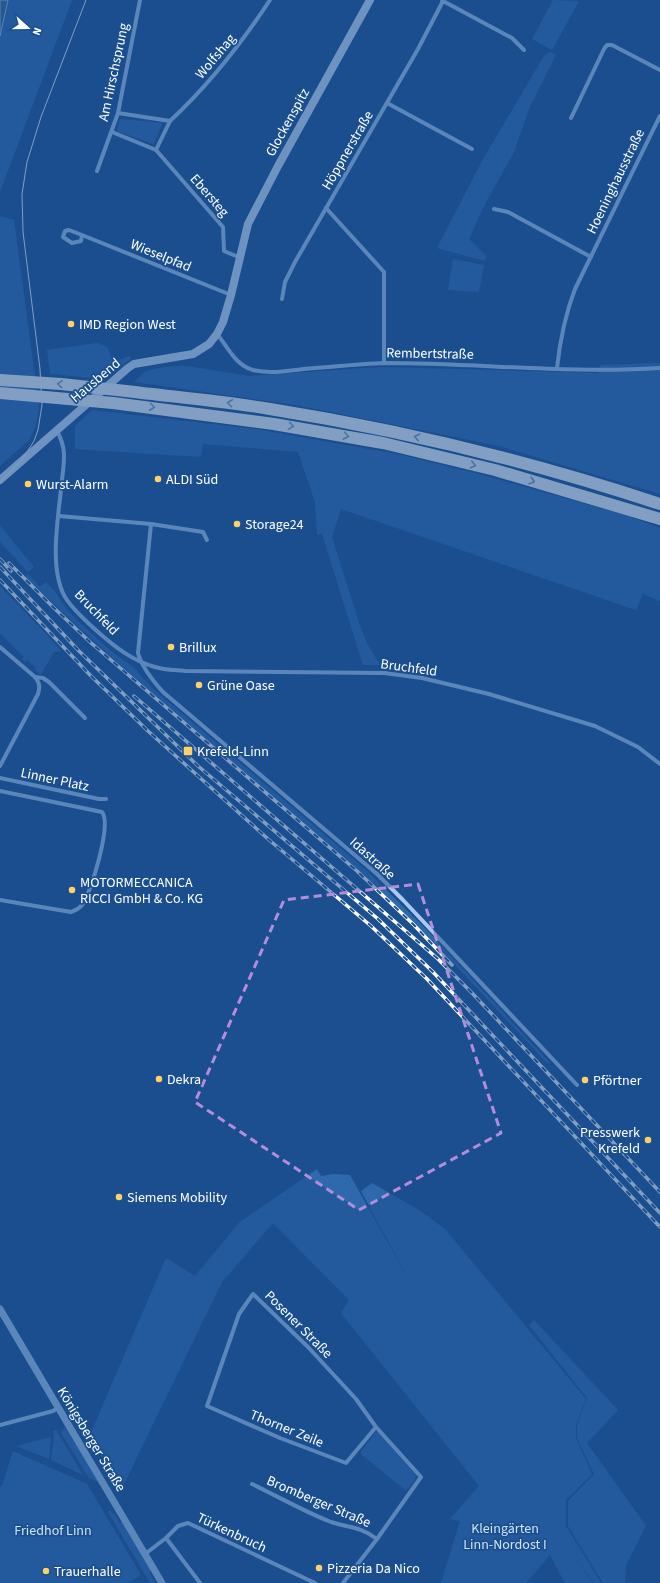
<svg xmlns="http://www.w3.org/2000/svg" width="660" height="1583" viewBox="0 0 660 1583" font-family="'Source Sans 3',sans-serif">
<rect width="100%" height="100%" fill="#1b4f8f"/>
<!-- green -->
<g fill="#2e69ad">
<polygon points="8,0 72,0 0,192 0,36"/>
<polygon points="553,0 579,1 552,50 532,39"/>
<polygon points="550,52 556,55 529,109 514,152 482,210 469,239 486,256 485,261 437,248 482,161 544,56"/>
<polygon points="120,119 163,123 153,144 117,131"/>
<polygon points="0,216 14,220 39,407 36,425 30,439 0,466"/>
<polygon points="453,259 484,265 479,292 448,290"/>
<polygon points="97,343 107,347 113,362 130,356 131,359 104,379 50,374 47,350"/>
<polygon points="660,363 660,494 499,446 296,405 134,382 146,371 164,367 187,366 249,376 380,367 597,373 601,365"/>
<polygon points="92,410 255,429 397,454 483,475 628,516 660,528 660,601 643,594 636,610 341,509 332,537 360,626 367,643 380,665 363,665 322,534 317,534 315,502 298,452 203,444 201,457 75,449 75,426"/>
<polygon points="0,526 34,567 28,572 0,542"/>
<path d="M 28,574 L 39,586 L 41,586 L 46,582 L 56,593 L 68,611 L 82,625 L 112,652 L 133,667 L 152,688 L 365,869 L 428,931 L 549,1062 L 548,1064 L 425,933 L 361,872 C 248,775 133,680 25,577 Z"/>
<polygon points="0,586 47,635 61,651 54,652 41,674 35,670 36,668 27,660 25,662 22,659 24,657 0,633"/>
<polygon points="317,1169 321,1176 333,1174 350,1175 411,1284 361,1191 372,1183 419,1210 445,1229 586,1399 576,1425 576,1438 592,1474 566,1500 566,1526 601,1583 594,1583 570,1552 593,1583 565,1583 550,1555 526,1583 441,1583 460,1521 450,1519 479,1486 341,1313 349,1300 273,1223 222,1282 124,1484 119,1485 90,1435 166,1258 195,1276 240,1222"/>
<polygon points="534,1320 618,1410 587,1443 646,1526 626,1565 625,1583 603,1583 568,1526 568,1501 594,1474 577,1438 577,1425 587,1398 529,1325"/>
<polygon points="65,1426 99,1482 89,1478 61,1433"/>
<polygon points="56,1430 83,1475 51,1460 54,1436 53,1431"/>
<path d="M 376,1432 L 379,1433 L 416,1475 C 416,1480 409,1488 405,1490 L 362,1455 L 361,1452 Z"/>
<polygon points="51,1437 49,1459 16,1446"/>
<polygon points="13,1451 87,1484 141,1575 128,1583 0,1583 0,1486 2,1486"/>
<polygon points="110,1510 112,1514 114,1513 120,1523 122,1522 151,1570 149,1572 155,1583 150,1583 108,1512"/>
</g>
<!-- water -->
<polygon fill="#3c6290" stroke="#9cc4f0" points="0,0 8,0 0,36"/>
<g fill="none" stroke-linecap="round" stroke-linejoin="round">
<!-- minor -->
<g stroke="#a9c9ee" stroke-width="4">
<polyline points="443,1 512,38 524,50"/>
<polyline points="387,103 472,149"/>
<polyline points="571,118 604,49 607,45 612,45 660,70"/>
<path d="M 170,121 C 209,85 241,44 270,0"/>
<polyline points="112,132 156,150 170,121 118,113"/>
<polyline points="156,150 223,227 224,251 236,256"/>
<polyline points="97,171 118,113 140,0"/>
<polyline points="326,208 384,272 384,363"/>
<polyline points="494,209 508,212 591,257"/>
<polyline points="82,235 81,241 72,243 63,237 65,231 69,230 82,235 231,295"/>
<polyline points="282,299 285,282 295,262 418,49 443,1 442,0"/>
<path d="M 217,334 C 228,347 235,365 253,370 C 269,374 287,371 304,369 C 331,367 358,364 385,363 C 477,363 569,374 660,368"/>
<path d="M 557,368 C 560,340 565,315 575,289 L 660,116"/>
<path d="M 57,431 C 67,449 64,461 62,480 C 59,514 48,567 65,597 C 73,610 87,622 98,632 C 115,647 133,661 155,667 C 164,670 175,670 185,671 L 384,673 L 422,678 L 489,694 L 595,726 L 638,747 L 660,764"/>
<polyline points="59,516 151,524 203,532 207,540"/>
<path d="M 151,524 L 138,653 C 142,668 153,681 163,692 L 377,874 L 403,900 L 577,1085"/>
<path d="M 0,647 L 35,677 C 40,683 40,687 38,694 L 0,766"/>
<polyline points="35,677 43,678 49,682 85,718"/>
<polyline points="0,778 99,799 106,799"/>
<path d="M 0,791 L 102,812 C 112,824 91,893 82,905 C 79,909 76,910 71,912 L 0,900"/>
<polyline points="0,1425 53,1411 59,1407"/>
<path d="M 252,1484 C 277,1496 305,1512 331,1522 C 350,1528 359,1526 377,1539"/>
<polyline points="166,1538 200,1583"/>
<polyline points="145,1554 166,1538 178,1526 188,1523 315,1583"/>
<polyline points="343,1583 377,1539 421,1477 376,1427 356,1399 308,1347 253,1294 239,1314 207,1406 280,1438 346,1463 376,1427"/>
</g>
<!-- tertiary -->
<polyline stroke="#a9c9ee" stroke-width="7" points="0,1309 162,1583"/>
<!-- secondary -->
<polyline stroke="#d6e6fa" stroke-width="8" points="0,480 128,368 134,364 193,354 209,344 217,334 223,322 231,295 248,224 278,166 370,0"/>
<!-- motorway -->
<g stroke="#fff" stroke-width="12">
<path d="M 126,391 C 174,397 223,401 270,409 C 402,430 533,462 660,504"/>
<polyline points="113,403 274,424 383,443 495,470 660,519"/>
</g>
<!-- tram -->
<polyline stroke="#fff" stroke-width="1" points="0,482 22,460 34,441 38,430 42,405 40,369 23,232 22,194 27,162 41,117 86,0"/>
<!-- rail casing -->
<g stroke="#fff" stroke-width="3.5">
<g id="rail">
<polyline points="0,559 11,571"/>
<polyline points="9,563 53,607 90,642 357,871 413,924 452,965"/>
<polyline points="0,567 78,650 198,766 378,919 433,972 660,1213"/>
<polyline points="0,580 90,675 148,731 268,839 371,926 427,979 660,1227"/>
<polyline points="134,696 438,959 472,993 660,1192"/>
</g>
</g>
<!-- rail -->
<use href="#rail" stroke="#1b4f8f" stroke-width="2" stroke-dasharray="6" stroke-linecap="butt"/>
<!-- motorway-bridge -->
<g stroke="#fff" stroke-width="12">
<polyline points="0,380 61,384 126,391"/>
<polyline points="0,393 113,403"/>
</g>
</g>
<!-- one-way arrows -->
<defs><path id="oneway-chevron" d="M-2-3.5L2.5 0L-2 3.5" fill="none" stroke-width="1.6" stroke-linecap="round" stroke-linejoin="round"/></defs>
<g stroke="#829ec1">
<use href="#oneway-chevron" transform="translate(60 384) rotate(-175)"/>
<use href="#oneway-chevron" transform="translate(230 403) rotate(-173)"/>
<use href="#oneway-chevron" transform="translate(152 407) rotate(7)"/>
<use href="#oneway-chevron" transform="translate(291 426) rotate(9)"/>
<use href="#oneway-chevron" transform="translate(346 436) rotate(11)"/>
<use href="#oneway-chevron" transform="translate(417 437) rotate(-168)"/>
<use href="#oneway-chevron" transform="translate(473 465) rotate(13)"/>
<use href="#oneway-chevron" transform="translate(532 481) rotate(16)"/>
</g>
<!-- marked area -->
<path d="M0 0H660V1583H0ZM 418,884 L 501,1133 L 359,1210 L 195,1102 L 284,900 Z" fill="#1b4f8f" fill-opacity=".55" fill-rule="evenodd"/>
<path fill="none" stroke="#b68bdc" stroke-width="3" stroke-dasharray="8 5" stroke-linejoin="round" d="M 418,884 L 501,1133 L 359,1210 L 195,1102 L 284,900 Z"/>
<!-- markers -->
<g fill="#ffd166" stroke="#1b4f8f" stroke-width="1.5">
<circle cx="71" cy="324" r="4"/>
<circle cx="158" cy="479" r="4"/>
<circle cx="28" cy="484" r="4"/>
<circle cx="237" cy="524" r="4"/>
<circle cx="171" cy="647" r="4"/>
<circle cx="199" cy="685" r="4"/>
<rect x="183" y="746" width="10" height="10" rx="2"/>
<circle cx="72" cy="890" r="4"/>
<circle cx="159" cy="1079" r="4"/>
<circle cx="585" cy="1080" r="4"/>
<circle cx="648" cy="1140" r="4"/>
<circle cx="119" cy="1197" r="4"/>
<circle cx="319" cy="1568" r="4"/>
<circle cx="46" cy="1571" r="4"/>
</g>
<g text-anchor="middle" stroke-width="3.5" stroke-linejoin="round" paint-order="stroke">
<!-- street labels -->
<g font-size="14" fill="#fff" stroke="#1b4f8f">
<text transform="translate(215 56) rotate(-50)" y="5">Wolfshag</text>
<text transform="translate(113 72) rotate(-78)" y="5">Am Hirschsprung</text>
<text transform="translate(287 122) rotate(-61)" y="5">Glockenspitz</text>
<text transform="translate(347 150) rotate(-60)" y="5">Höppnerstraße</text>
<text transform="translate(615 181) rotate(-64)" y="5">Hoeninghausstraße</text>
<text transform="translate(210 195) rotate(49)" y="5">Ebersteg</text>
<text transform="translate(161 255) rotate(22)" y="5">Wieselpfad</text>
<text transform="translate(430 353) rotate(1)" y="5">Rembertstraße</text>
<text transform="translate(95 380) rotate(-40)" y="5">Hausbend</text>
<text transform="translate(97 612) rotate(46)" y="5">Bruchfeld</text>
<text transform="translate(409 667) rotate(8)" y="5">Bruchfeld</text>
<text transform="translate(55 779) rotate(12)" y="5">Linner Platz</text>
<text transform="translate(373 858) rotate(42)" y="5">Idastraße</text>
<text transform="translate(299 1324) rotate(45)" y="5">Posener Straße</text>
<text transform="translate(287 1428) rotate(22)" y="5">Thorner Zeile</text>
<text transform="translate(92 1439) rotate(59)" y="5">Königsberger Straße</text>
<text transform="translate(319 1501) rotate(23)" y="5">Bromberger Straße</text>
<text transform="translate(232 1532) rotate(25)" y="5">Türkenbruch</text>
</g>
<!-- poi labels -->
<g font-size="14" fill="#fff" stroke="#1b4f8f" text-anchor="start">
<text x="79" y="329">IMD Region West</text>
<text x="166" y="484">ALDI Süd</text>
<text x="36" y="489">Wurst-Alarm</text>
<text x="245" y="529">Storage24</text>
<text x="179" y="652">Brillux</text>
<text x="207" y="690">Grüne Oase</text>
<text x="197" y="756">Krefeld-Linn</text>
<text x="80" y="887">MOTORMECCANICA<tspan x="80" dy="16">RICCI GmbH &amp; Co. KG</tspan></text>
<text x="167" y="1084">Dekra</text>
<text x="593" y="1085">Pförtner</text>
<text x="640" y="1137" text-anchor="end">Presswerk<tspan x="640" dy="16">Krefeld</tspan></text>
<text x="127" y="1202">Siemens Mobility</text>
<text x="327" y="1573">Pizzeria Da Nico</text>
<text x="54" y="1576">Trauerhalle</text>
</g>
<!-- park labels -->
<g font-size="14" fill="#cfe3fa" stroke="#1b4f8f">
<text x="505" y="1533">Kleingärten<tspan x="505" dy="16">Linn-Nordost I</tspan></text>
<text x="53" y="1535">Friedhof Linn</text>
</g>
</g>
<!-- north arrow -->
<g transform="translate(28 28) rotate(111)" stroke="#1b4f8f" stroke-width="3" paint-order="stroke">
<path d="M0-3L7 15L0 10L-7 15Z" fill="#ffffff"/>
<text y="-6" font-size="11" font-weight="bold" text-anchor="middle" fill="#ffffff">N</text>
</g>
</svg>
